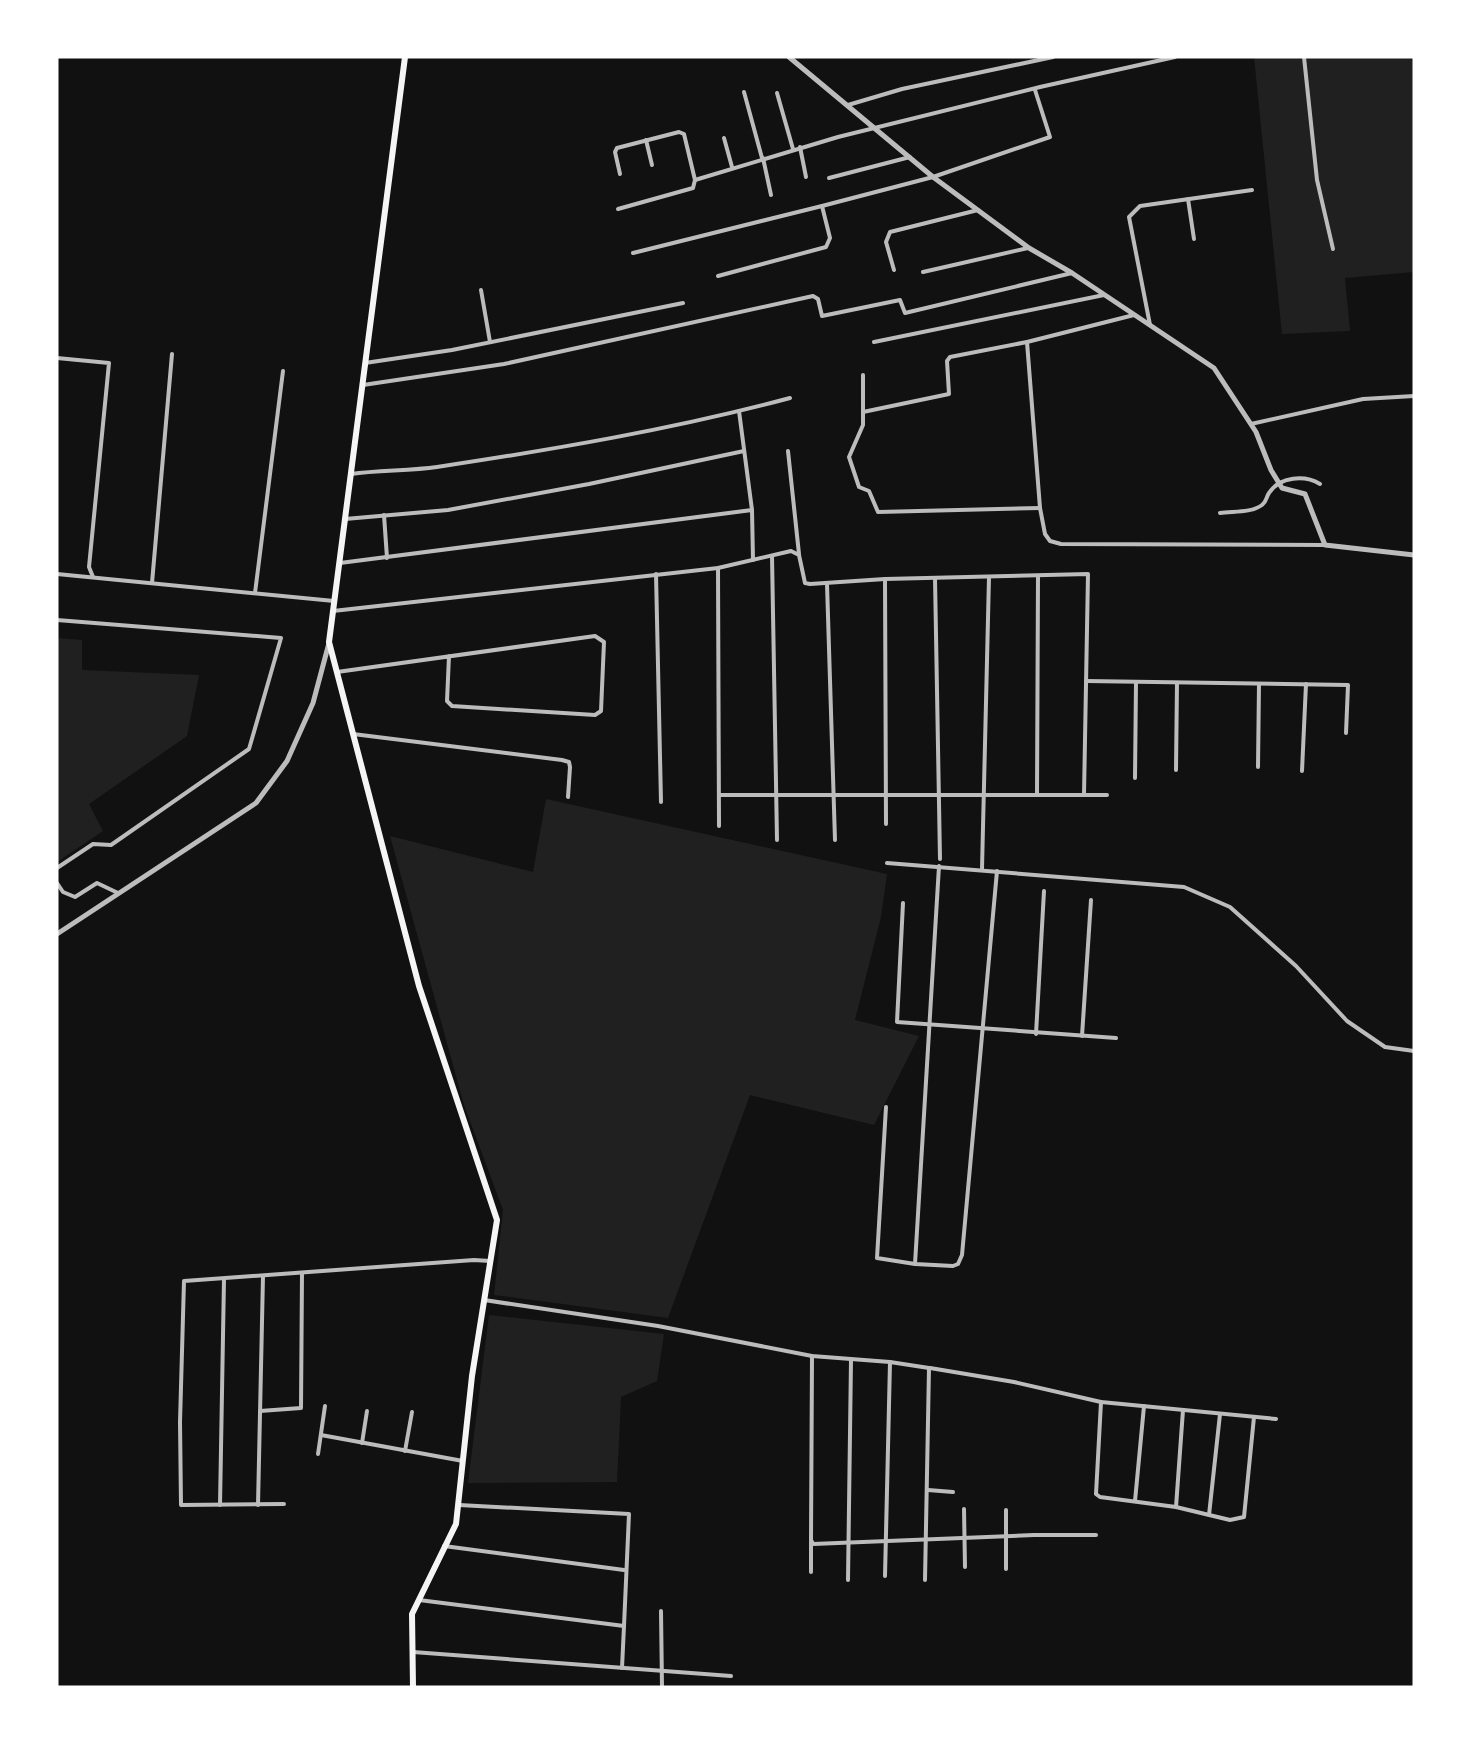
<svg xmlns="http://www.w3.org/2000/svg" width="1471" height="1744" viewBox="0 0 1471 1744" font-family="'Golos Text',sans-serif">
<rect width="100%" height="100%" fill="#111"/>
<!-- green -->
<g fill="#202020">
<polygon points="1254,57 1414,57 1414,272 1345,278 1350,331 1282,334"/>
<polygon points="57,638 82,640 82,670 199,675 187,736 89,804 103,831 57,862"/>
<polygon points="546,799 887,874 881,917 855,1020 919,1036 874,1125 750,1095 668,1318 494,1295 503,1210 464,1105 390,836 533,872"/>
<polygon points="489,1315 664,1334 657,1381 621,1397 617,1482 468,1483"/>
</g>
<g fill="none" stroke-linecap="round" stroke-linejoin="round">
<!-- minor -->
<g stroke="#bcbcbc" stroke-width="4">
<polyline points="1304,57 1317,180 1333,249"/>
<polyline points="744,92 762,158"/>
<polyline points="777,93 793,149"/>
<polyline points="848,105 902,89 1053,57"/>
<polyline points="724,138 732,167"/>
<polyline points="646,140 652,165"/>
<polyline points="800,147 806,177"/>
<polyline points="763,158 771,195"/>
<polyline points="829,178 910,157"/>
<polyline points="695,180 838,137 1040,87 1175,57"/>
<polyline points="1188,199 1194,239"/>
<polyline points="618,209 693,188 695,180 684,134 679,132 617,148 615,152 620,174"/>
<polyline points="633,253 822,206"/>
<polyline points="894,270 886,242 890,232 978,210"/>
<polyline points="923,272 1028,248"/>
<polyline points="718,276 826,247 830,238 822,206 933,177 1050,137 1035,90"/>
<polyline points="481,290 490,342"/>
<polyline points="1150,325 1129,217 1140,206 1252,190"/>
<polyline points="874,342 1104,295"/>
<polyline points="1027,342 1040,508 1045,534 1050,541 1061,544 1325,545"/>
<polyline points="57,358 109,363 89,567 93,577"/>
<polyline points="365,363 452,350 683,303"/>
<polyline points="863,375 863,425 849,457 859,487 869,491 878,512 1040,508"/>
<polyline points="363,385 504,364 813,296 818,299 822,316 900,300 905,313 1072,273"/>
<polyline points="739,411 752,510 753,560"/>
<polyline points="863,412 949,394 947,361 950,357 1027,342 1134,315"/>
<polyline points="1251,424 1363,399 1414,396"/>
<polyline points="788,451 799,554"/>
<path d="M 351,474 C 379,470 409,471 437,467 C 556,449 674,429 790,398"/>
<path d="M 1220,513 C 1233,511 1251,513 1262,505 C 1267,501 1266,497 1269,493 C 1280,476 1305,475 1320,484"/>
<polyline points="384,515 387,558"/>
<polyline points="345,519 448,510 589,484 744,451"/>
<polyline points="772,556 777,840"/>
<polyline points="340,563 752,510"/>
<polyline points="718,568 719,826"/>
<polyline points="57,574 334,601"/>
<polyline points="656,574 661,802"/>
<polyline points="935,578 940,859"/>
<polyline points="885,579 886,824"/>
<polyline points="152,583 172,354"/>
<polyline points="827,584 835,840"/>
<polyline points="255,593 283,371"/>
<polyline points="333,611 718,568 791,551 799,555 805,583 810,584 885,579 1088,574 1084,795"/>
<polyline points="57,620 281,638 249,749 111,845 93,844 57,868"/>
<polyline points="337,672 595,636 604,642 601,711 595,715 452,706 447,701 449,656"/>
<polyline points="1086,681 1348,685 1346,733"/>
<polyline points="353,734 562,760 569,762 570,767 568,797"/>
<polyline points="1258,767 1259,684"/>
<polyline points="1176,770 1177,683"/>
<polyline points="1302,771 1306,684"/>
<polyline points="1135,778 1136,682"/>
<polyline points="719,795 1107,795"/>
<polyline points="1037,795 1038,576"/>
<polyline points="887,863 1184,887 1230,907 1296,966 1347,1021 1385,1047 1414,1051"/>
<polyline points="939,866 915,1264 953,1266 958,1264 962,1255 997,871"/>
<polyline points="982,869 989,577"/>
<polyline points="57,883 63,892 75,897 97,883 118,893"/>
<polyline points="903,903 897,1022 1116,1038"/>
<polyline points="1036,1034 1044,891"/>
<polyline points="1082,1036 1091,900"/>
<polyline points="886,1107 877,1258 915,1264"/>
<polyline points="484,1300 658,1326 812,1356 890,1362 929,1368 925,1580"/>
<polyline points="812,1356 811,1540 813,1544 1034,1535 1096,1535"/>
<polyline points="930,1368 1014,1382 1101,1402 1276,1419"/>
<polyline points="1101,1402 1096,1494 1100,1497 1176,1507 1230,1520 1244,1517 1254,1417"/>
<polyline points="260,1411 301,1408 302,1273"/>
<polyline points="321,1435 463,1461"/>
<polyline points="362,1443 367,1411"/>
<polyline points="405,1451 412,1412"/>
<polyline points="318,1454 325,1406"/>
<polyline points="928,1490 953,1492"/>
<polyline points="1135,1501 1144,1406"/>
<polyline points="284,1504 181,1505 180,1422 184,1281 474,1260 490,1261"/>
<polyline points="220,1505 224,1279"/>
<polyline points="258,1505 263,1276"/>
<polyline points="1176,1507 1183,1410"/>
<polyline points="964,1509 965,1567"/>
<polyline points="1209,1515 1220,1414"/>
<polyline points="811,1541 811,1572"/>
<polyline points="444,1546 624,1570"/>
<polyline points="1006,1569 1006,1510"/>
<polyline points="885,1576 890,1362"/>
<polyline points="848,1580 851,1360"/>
<polyline points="419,1600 624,1626 629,1514 459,1505"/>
<polyline points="661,1611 662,1687"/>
<polyline points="413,1652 731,1676"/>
<polyline points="622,1668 624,1626"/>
</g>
<!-- tertiary -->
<g stroke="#bcbcbc" stroke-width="5">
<polyline points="789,57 933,177 1029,248 1072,273 1214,368 1256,432 1271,470 1282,488 1305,494 1325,545 1414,555"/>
<polyline points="57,934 256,803 287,761 313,703 329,643"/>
</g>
<!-- secondary -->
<polyline stroke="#f5f5f5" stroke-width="6" points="405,57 329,642 419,986 497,1220 472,1376 456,1524 412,1614 413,1687"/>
</g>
<!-- border -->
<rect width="1471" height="1744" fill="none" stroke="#ffffff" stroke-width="117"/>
</svg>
